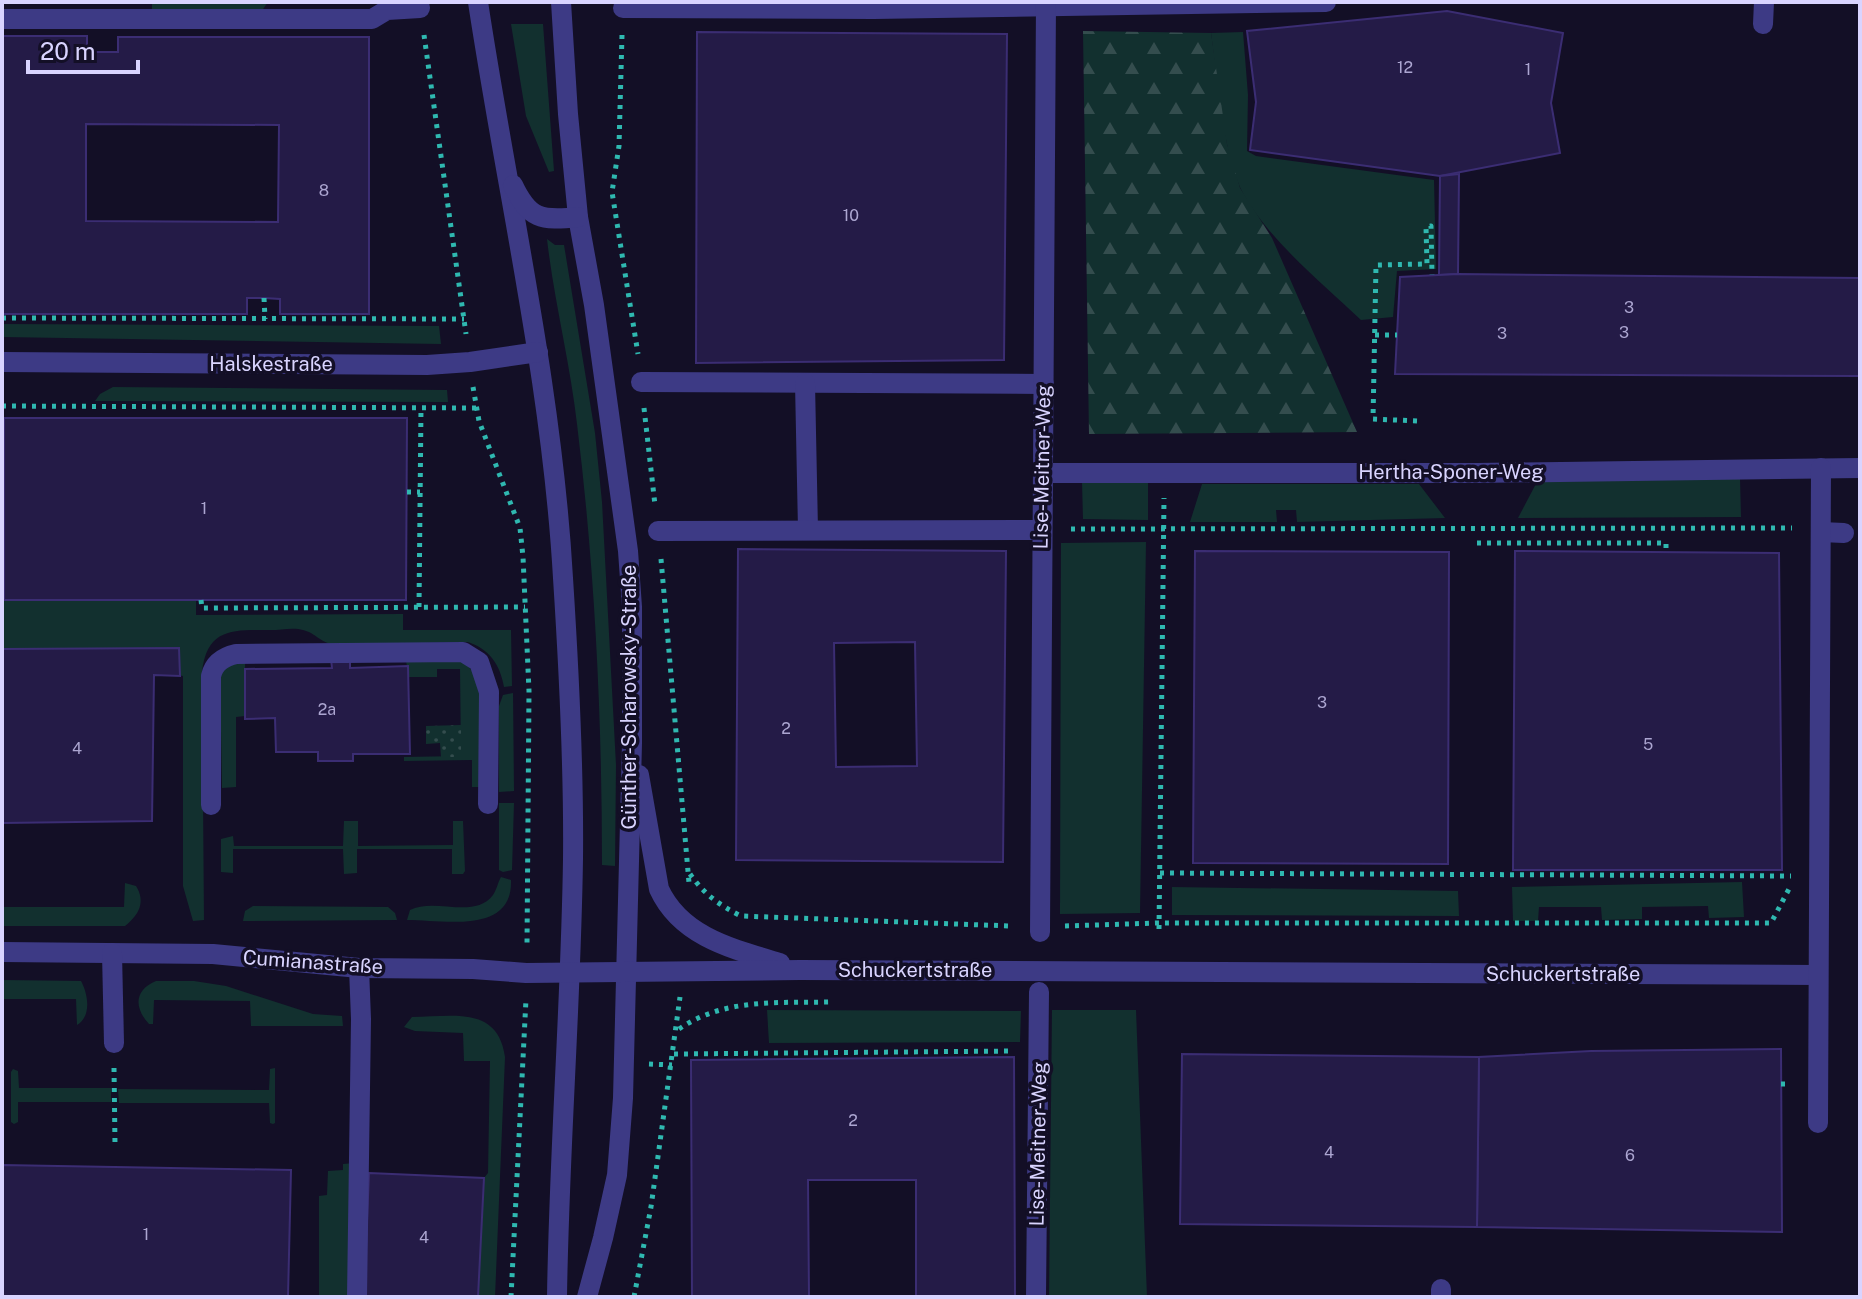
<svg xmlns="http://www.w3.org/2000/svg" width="1862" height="1299" viewBox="0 0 1862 1299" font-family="'Public Sans',sans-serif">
<defs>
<pattern id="forest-firs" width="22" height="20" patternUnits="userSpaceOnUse" patternTransform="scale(2)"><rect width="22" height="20" fill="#12302f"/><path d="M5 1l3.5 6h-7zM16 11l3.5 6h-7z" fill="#344d4e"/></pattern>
<pattern id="park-dots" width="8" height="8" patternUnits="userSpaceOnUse" patternTransform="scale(2)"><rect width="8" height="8" fill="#12302f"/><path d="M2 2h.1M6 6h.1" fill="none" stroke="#344d4e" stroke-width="1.8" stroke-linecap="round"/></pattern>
</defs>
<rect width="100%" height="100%" fill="#130f26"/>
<!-- green -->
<g fill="#12302f">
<polygon points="152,2 268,2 261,12 152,10"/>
<polygon points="511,24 543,24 554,171 549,172 526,116"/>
<path d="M 1243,32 L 1248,95 L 1247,151 L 1256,156 L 1434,180 L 1436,269 L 1397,271 L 1393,317 L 1361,320 C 1322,283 1271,242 1244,195 C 1223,157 1217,77 1211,33 Z"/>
<path d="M 547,239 L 555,245 L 564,245 L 595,433 L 602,502 L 616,765 L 615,866 L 602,865 C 602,718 595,570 577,424 C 570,362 554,301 547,239 Z"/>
<polygon points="2,324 439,326 441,344 2,337"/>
<polygon points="113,387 447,390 448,402 95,401 100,394"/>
<polygon points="1740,478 1741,517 1518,518 1538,480"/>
<polygon points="1082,482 1148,482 1148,520 1083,519"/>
<polygon points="1202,484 1419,484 1445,518 1297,522 1296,510 1276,510 1277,522 1190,522"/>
<polygon points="1146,542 1140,913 1060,914 1061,543"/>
<path d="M 2,575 L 4,600 L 196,600 L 196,615 L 403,614 L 403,630 L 511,630 L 512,686 L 504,687 C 500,664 489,649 468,642 L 336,645 C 320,643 316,633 303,630 C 294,627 280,630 271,630 C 234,630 207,627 202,672 L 204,920 L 193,921 L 183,886 L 183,676 L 2,649 Z"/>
<polygon points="245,661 245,716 236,717 236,787 222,788 220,674 226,665"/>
<polygon points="406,661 464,662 480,679 479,787 472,787 472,760 404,761 404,757 461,756 460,669 437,669 437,677 409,677"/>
<polygon points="513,693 514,791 499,792 499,706 503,695"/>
<polygon points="499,803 514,803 512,870 503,872 499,870"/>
<polygon points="344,821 358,821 358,846 453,845 453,821 463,821 465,871 463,874 452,874 452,849 357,849 357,873 344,874 343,849 233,849 233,873 221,872 221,839 233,836 234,846 343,846"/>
<path d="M 501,877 L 511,880 C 513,935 444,920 407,920 L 410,910 C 435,897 474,920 493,895 C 497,889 498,882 501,877 Z"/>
<polygon points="1742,882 1744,917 1709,918 1708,906 1642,907 1642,919 1602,920 1601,907 1539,907 1538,921 1513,921 1512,887"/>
<path d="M 125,883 L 136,886 C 146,902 139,915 125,926 L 2,926 L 2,907 L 124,907 Z"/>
<polygon points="1172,887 1458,891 1459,916 1172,915"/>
<polygon points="253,906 388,907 395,913 397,920 243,921 245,911"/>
<path d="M 2,980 L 81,981 C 88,994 92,1016 77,1025 L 76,999 L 2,999 Z"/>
<path d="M 156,981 L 194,981 L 226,986 L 313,1014 L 342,1016 L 343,1026 L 251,1026 L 250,1001 L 154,1000 L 153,1024 L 149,1024 C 134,1008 134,990 156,981 Z"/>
<polygon points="767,1010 1021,1011 1020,1042 769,1043"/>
<polygon points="1052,1010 1136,1010 1147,1297 1049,1297"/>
<path d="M 412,1017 C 452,1017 498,1005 505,1057 L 495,1297 L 478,1297 L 484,1178 L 488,1173 L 490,1061 L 464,1061 L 463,1033 L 415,1031 L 404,1027 Z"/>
<polygon points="275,1068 275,1123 273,1124 270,1123 269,1103 119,1103 118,1089 269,1090 270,1069"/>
<polygon points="13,1069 18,1071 19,1088 111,1088 111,1102 18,1102 18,1122 14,1124 11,1122 11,1072"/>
<polygon points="354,1163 348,1297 319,1297 319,1196 327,1195 328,1171 343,1170 343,1164"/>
</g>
<!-- forest -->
<polygon fill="url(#forest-firs)" points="1083,31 1211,33 1227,144 1240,188 1272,238 1357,432 1089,434"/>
<!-- park -->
<polygon fill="url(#park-dots)" points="461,725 461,757 441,757 440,743 426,744 426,726"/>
<!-- building -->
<g fill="#241b47" stroke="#3b2d73" stroke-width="2" fill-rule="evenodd">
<polygon points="1447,11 1563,33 1551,103 1560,153 1440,176 1250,150 1256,102 1247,31"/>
<polygon points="697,32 1007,34 1004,360 696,363"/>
<path d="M 2,36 L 87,36 L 87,52 L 118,52 L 118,37 L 369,37 L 369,314 L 280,314 L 280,299 L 264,298 L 247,298 L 247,314 L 2,314 ZM 86,124 L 279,125 L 278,222 L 86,221 Z"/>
<polygon points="1459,174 1458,274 1439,275 1440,176"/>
<polygon points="1458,274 1860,278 1860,376 1395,374 1400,277"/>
<polygon points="4,418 407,418 406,600 4,600"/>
<path d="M 738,549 L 1006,551 L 1003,862 L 736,860 ZM 915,642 L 917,766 L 836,767 L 834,643 Z"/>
<polygon points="1195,551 1449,552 1448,864 1193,863"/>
<polygon points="1515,551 1779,553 1782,870 1513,870"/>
<polygon points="179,648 180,676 154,675 152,821 2,823 2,649"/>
<polygon points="331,659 350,659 350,668 408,666 410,754 353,754 353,761 318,761 318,752 276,752 275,718 245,719 245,669 332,668"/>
<polygon points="1781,1049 1782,1232 1477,1227 1479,1057 1591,1051"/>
<polygon points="1182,1054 1479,1057 1477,1227 1180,1224"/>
<polygon points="1014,1057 1015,1297 916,1297 916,1180 808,1180 809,1297 692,1297 691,1060"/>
<polygon points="2,1165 291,1170 288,1297 2,1297"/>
<polygon points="369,1173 484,1178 478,1297 364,1297"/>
</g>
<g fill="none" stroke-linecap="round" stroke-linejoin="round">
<!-- path -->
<g stroke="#2fb8b0" stroke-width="5" stroke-dasharray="4 6" stroke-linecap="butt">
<polyline points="424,35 466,334"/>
<polyline points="622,35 619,146 612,192 638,354"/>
<polyline points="264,298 265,319"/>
<polyline points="2,318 464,319"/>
<polyline points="1375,335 1397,335"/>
<polyline points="473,387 479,421 520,528 523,557 529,691 527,945"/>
<polyline points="2,406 476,408"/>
<polyline points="644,408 655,505"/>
<polyline points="1417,421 1373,419 1376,265 1427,264 1426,227 1431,226 1432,275"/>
<polyline points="407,492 420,492"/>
<polyline points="1071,529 1792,528"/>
<polyline points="1477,543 1666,543 1666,551"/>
<polyline points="661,559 689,883"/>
<polyline points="201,600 202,608 525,607"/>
<polyline points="419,607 421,408"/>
<polyline points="1160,873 1791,876"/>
<path d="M 690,874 C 704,894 719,905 741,916 L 1011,926"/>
<polyline points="1065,926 1158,923 1771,923 1790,887"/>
<polyline points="1159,929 1164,498"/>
<path d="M 679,1029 C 724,998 778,1003 831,1002"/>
<polyline points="674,1054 1013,1051"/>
<polyline points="649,1064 672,1065"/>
<polyline points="114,1068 115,1145"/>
<polyline points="1781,1084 1789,1084"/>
<polyline points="511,1297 526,999"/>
<polyline points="634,1297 651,1207 680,997"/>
</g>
<!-- minor -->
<g stroke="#3d3a85" stroke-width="20">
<path d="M 478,2 C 507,194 552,384 563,578 C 569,671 574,765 573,859 C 571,1005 559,1151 557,1297"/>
<polyline points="561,2 568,114 578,217 594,305 628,551 632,607 632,743 623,1098 617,1175 603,1238 587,1297"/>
<polyline points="623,8 874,9 1326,2"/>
<polyline points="2,19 372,19 387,10 420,8"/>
<polyline points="1763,24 1764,2"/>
<path d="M 513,185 C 529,219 541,221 578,217"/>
<polyline points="2,362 427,365 470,362 538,352"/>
<polyline points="641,382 1044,384"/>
<polyline points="805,383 808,530"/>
<polyline points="1043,473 1477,473 1860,468"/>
<polyline points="658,531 1042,530"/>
<polyline points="1821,532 1844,533"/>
<path d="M 639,775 L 659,889 C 681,937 733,949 780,963"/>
<path d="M 211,805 L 211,676 C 214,663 223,657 236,654 L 463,652 L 479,662 L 489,692 L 488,804"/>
<polyline points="1040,932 1046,2"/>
<polyline points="2,952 213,954 359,968 473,969 526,973 800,970 1818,975"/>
<polyline points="112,953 114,1043"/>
<polyline points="1818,1123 1821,468"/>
<polyline points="1441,1289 1441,1297"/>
<polyline points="357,1297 361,1019 359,968"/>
<polyline points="1036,1297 1039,992"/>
</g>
</g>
<g text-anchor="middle" stroke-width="7" stroke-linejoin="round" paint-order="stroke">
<!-- number labels -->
<g font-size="16" fill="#aca6d1">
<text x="1405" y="73">12</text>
<text x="1528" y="75">1</text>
<text x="324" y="196">8</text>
<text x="851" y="221">10</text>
<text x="1629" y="313">3</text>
<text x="1624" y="338">3</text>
<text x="1502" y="339">3</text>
<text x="204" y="514">1</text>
<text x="1322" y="708">3</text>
<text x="327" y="715">2a</text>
<text x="786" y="734">2</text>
<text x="1648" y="750">5</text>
<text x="77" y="754">4</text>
<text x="853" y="1126">2</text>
<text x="1329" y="1158">4</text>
<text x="1630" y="1161">6</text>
<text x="146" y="1240">1</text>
<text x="424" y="1243">4</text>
</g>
<!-- street labels -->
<g font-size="20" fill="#d9d4ff" stroke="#130f26">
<text x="271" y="371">Halskestraße</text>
<text transform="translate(1042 467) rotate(-89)" y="7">Lise-Meitner-Weg</text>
<text x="1451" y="479">Hertha-Sponer-Weg</text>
<text transform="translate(629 697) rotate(-90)" y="7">Günther-Scharowsky-Straße</text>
<text transform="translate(313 962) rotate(4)" y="7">Cumianastraße</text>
<text x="915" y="977">Schuckertstraße</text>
<text x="1563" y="981">Schuckertstraße</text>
<text transform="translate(1038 1144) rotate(-89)" y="7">Lise-Meitner-Weg</text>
</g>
</g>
<!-- border -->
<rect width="1862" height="1299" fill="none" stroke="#d9d4ff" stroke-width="8"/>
<!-- scale -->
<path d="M28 60v12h110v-12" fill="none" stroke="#d9d4ff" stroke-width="4"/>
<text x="40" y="60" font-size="24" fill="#d9d4ff" stroke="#130f26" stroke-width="6" paint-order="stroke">20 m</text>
</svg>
